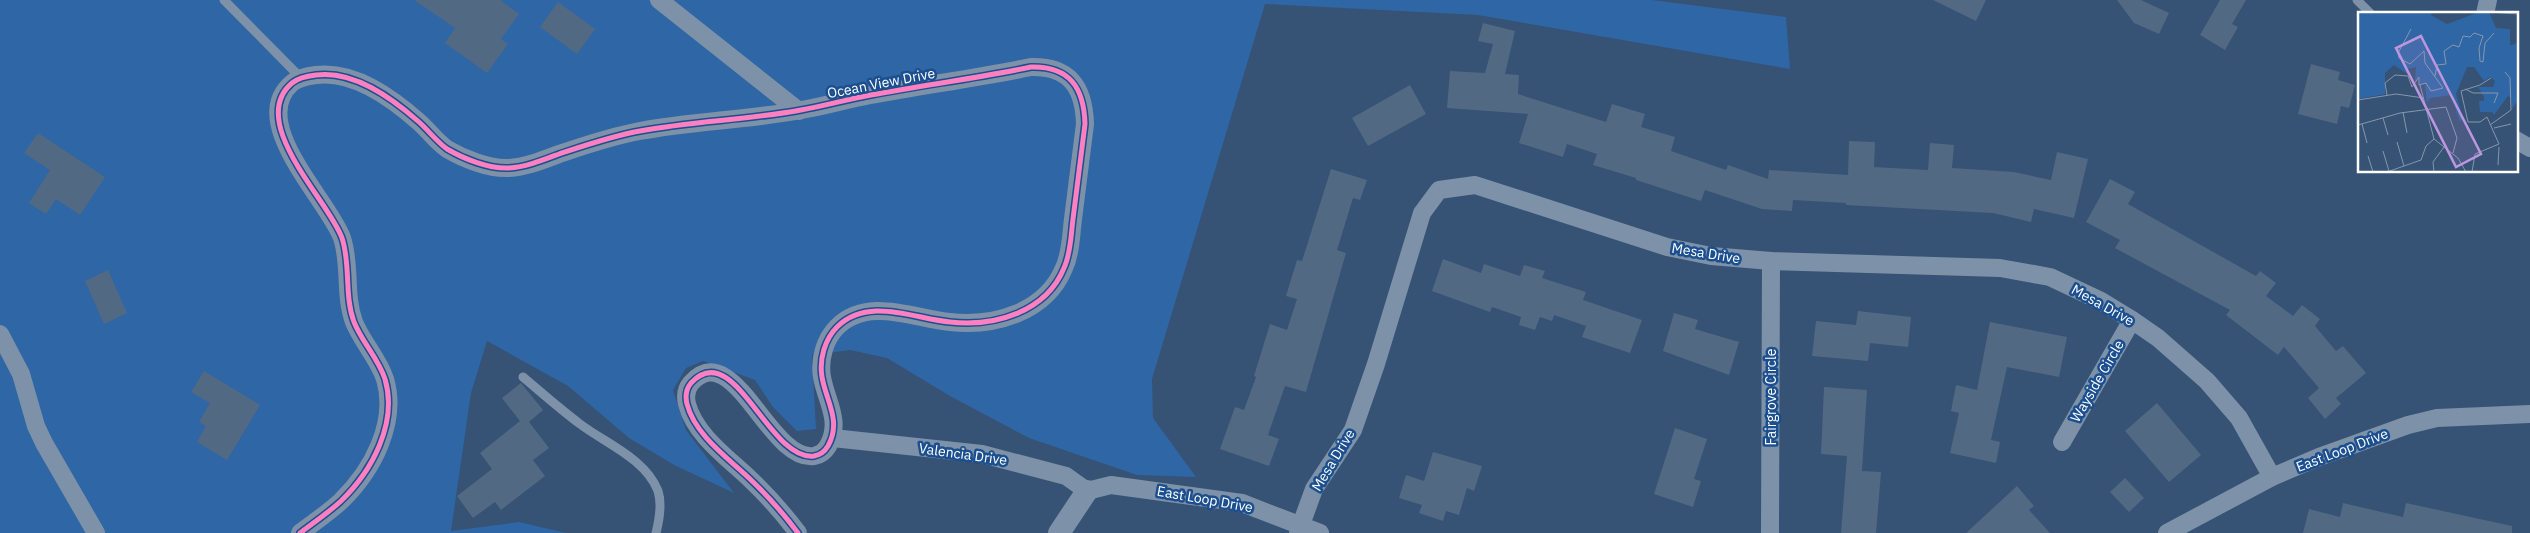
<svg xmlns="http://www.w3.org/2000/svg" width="2530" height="533" viewBox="0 0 2530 533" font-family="'IBM Plex Sans',sans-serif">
<rect width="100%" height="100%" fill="#365274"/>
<!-- green -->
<polygon fill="#2f66a5" points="0,0 1652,0 1786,17 1790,69 1478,15 1265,4 1152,379 1153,418 1196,477 1137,475 1029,438 950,396 887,358 850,350 812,355 816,429 797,431 773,407 755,380 703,361 686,368 673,390 686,430 734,493 674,465 629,438 568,386 487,341 471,393 451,531 519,522 566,533 0,533"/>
<!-- building -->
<g fill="#526984">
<polygon points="414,0 500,0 519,14 501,39 508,44 487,73 445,43 455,28"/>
<polygon points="1933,0 1986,0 1976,21"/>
<polygon points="2117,0 2141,0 2169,13 2159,34 2134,23"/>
<polygon points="2220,0 2246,0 2232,24 2238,27 2225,50 2200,35"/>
<polygon points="558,2 595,29 577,54 540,27"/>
<polygon points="1483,23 1515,31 1505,74 1519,75 1518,94 1606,122 1612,104 1645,114 1641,127 1675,137 1671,151 1726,170 1728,165 1768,179 1769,170 1848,175 1849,141 1875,142 1874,167 1928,170 1930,143 1954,145 1952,168 2014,172 2051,180 2057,152 2088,159 2074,218 2034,209 2031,222 1993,213 1846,205 1846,203 1793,200 1792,211 1762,209 1705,190 1701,201 1636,180 1636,178 1593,165 1597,154 1567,144 1563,157 1519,143 1528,114 1447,108 1450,71 1485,73 1493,44 1478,41"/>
<polygon points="2311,64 2340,72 2338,80 2355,85 2349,108 2341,106 2337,124 2298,114"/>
<polygon points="1410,85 1426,114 1368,146 1352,118"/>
<polygon points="38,133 105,177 80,215 56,199 46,214 29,203 50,170 24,153"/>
<polygon points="1331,169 1367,180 1360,200 1353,198 1337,250 1346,253 1306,392 1285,386 1268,435 1279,439 1269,466 1220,449 1235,407 1244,410 1256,377 1254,376 1270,324 1287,330 1297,299 1286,296 1297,260 1302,261"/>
<polygon points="2110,179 2135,192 2128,204 2256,276 2260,271 2276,283 2266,296 2293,316 2302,305 2320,319 2315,326 2336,351 2343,346 2366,373 2336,398 2341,404 2325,419 2308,398 2319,388 2284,347 2278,355 2226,315 2230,310 2115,248 2120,240 2086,222"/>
<polygon points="1443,259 1481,273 1484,264 1520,276 1524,265 1545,271 1542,278 1586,292 1583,300 1642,320 1630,353 1582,337 1586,326 1554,315 1552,321 1540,317 1535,330 1519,325 1521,317 1492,307 1490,312 1432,291"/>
<polygon points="108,270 127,313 104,324 85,281"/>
<polygon points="1858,311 1911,317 1908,347 1870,343 1868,361 1812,356 1816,321 1856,325"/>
<polygon points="1674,313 1698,320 1695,329 1739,342 1729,375 1663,351"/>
<polygon points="1990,322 2067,337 2059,377 2007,367 1991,440 2000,442 1996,463 1950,453 1959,413 1951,411 1956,385 1977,390"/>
<polygon points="204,371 260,405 227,460 197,442 206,426 199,422 210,403 191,392"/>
<polygon points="521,383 543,410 529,422 549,448 533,460 545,476 501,510 495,502 473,518 457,496 492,469 480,453 520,421 502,398"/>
<polygon points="1824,387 1867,390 1862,471 1881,472 1876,533 1841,533 1847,456 1821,454"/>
<polygon points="2157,403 2201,455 2169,482 2125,431"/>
<polygon points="1675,428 1707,439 1694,479 1701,481 1693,507 1654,494"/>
<polygon points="1433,452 1482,466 1474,491 1467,488 1459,515 1446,511 1443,521 1419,513 1422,505 1399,498 1406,475 1424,481"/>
<polygon points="2125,478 2144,498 2129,512 2110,492"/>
<polygon points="2017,486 2034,506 2029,510 2050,533 1966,533"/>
<polygon points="2343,503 2403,517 2406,503 2512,526 2512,533 2303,533 2309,509 2340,517"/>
</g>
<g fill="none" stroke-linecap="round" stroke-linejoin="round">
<!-- service -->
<g stroke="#7d92a8" stroke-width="9">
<polyline points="224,0 301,78"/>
<polyline points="2357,0 2371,14"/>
<path d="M 523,377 C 542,393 560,409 580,424 C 605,443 646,459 658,491 C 662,503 659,521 656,533"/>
</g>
<!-- minor -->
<g stroke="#7d92a8" stroke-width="18">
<polyline points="659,0 799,111"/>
<polyline points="2485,14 2488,0"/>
<polyline points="2516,140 2530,148"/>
<polyline points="0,334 21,374 36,426 44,443 96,533"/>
<polyline points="833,438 982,454 1066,476 1087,491 1111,485 1242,503 1320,533"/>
<polyline points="2062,442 2132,320"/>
<polyline points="1770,532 1771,261"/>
<path d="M 300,533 C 313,523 328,513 341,501 C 372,471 398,423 385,379 C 378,358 362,342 354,322 C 344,295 351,265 342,238 C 329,201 246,122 292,83 C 298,78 308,76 316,75 C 354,70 392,98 419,122 C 429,131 436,141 447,149 C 464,159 489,169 509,168 C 526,167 543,160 559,154 C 586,145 612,136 640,131 C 693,121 748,120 801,110 C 825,106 848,99 871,95 C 924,85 978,78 1031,67 C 1070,66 1084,88 1085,124 C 1081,156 1077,187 1073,219 C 1071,234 1071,253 1064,268 C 1046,312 995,327 950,322 C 915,319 868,296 837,327 C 825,339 819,359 822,377 C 826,401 842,421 828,446 C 825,451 820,455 814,456 C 769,462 734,336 691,383 C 686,389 685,396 687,404 C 695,435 728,458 750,479 C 768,496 783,513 798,533"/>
<polyline points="1298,533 1314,489 1353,430 1376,364 1422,213 1439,190 1475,185 1667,247 1711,256 1771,261 2000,268 2050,277 2101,301 2132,320 2158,338 2207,381 2239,418 2272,477"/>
<polyline points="2167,533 2272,477 2319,457 2408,425 2437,418 2530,414"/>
</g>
<!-- tertiary -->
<polyline stroke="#7d92a8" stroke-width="22" points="1059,533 1087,491"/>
<!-- cycleway casing -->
<g stroke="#1b4f8f" stroke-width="8">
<path id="cycleway" d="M 300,533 C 313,523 328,513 341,501 C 372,471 398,423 385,379 C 378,358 362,342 354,322 C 344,295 351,265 342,238 C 329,201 246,122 292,83 C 298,78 308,76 316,75 C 354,70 392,98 419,122 C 429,131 436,141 447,149 C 464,159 489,169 509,168 C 526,167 543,160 559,154 C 586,145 612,136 640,131 C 693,121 748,120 801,110 C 825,106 848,99 871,95 C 924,85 978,78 1031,67 C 1070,66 1084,88 1085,124 C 1081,156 1077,187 1073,219 C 1071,234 1071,253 1064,268 C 1046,312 995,327 950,322 C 915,319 868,296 837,327 C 825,339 819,359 822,377 C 826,401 842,421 828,446 C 825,451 820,455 814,456 C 769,462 734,336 691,383 C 686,389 685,396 687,404 C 695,435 728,458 750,479 C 768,496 783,513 798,533"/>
</g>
<!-- cycleway -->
<use href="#cycleway" stroke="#ff80c0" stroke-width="5"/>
</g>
<g text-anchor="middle" stroke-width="5" stroke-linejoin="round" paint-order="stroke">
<!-- street labels -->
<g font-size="14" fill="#fff" stroke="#1b4f8f">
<text transform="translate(881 83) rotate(-11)" y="5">Ocean View Drive</text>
<text transform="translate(1706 253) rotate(9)" y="5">Mesa Drive</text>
<text transform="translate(2103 305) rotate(29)" y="5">Mesa Drive</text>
<text transform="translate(2097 381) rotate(-60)" y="5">Wayside Circle</text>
<text transform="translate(1771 397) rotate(-90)" y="5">Fairgrove Circle</text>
<text transform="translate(2342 450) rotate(-21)" y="5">East Loop Drive</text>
<text transform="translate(963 454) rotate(8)" y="5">Valencia Drive</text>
<text transform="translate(1333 460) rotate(-59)" y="5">Mesa Drive</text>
<text transform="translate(1205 499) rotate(10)" y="5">East Loop Drive</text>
</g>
</g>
<!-- overview -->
<g transform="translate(2358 12)">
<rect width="160" height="160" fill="#365274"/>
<path d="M 0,0 L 74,0 L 73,3 L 89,12 L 121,0 L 131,0 L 138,16 L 152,17 L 152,33 L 158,32 L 160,27 L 160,88 L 154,97 L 153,86 L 150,84 L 136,103 L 134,100 L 122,100 L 121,89 L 126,89 L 126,85 L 120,75 L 135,75 L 137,69 L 132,65 L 126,69 L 116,55 L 109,55 L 98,82 L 105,107 L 102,109 L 93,83 L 72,86 L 69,91 L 67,72 L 62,72 L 62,64 L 57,70 L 58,55 L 49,57 L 51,63 L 36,53 L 27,61 L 27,82 L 0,87 Z" fill="#2f66a5"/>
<path fill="none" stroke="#8697ac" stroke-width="1" d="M 132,0 L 160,2M 77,64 L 79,53 L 88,52 L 86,39 L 95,33 L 101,35 L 105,24 L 112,25 L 116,21 L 125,24 L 121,36 L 122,49 L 125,50 L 127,31 L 136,21M 62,73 L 76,127 L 100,146 L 108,160M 107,77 L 115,81 L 140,81 L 136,91M 29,83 L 27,71 L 37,63 L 50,64 L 54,75 L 61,65 L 61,73 L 68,71 L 73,79 L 85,76 L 67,51 L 66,39 L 52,52 L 41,46 L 40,41 L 53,17M 0,88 L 38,82 L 66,86M 45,100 L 49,121M 25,106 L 30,123M 4,112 L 9,131M 0,113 L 42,101 L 88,95 L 99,126 L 95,141M 132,113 L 153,98 L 152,66 L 147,60M 136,116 L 153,112M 39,130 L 46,154M 25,139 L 31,159M 10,144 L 15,160M 140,153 L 141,135M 29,160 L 63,148 L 68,134 L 76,127M 76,160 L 75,150 L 86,135M 114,160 L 117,142 L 141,132 L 129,105 L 122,110 L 110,110 L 103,79 L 122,73 L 133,66"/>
<path fill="#bd96df" fill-opacity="0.15" stroke="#bd96df" stroke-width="2.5" d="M 63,24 L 123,142 L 98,155 L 38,36 Z"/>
<rect width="160" height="160" fill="none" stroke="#fff" stroke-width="2.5"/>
</g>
</svg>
